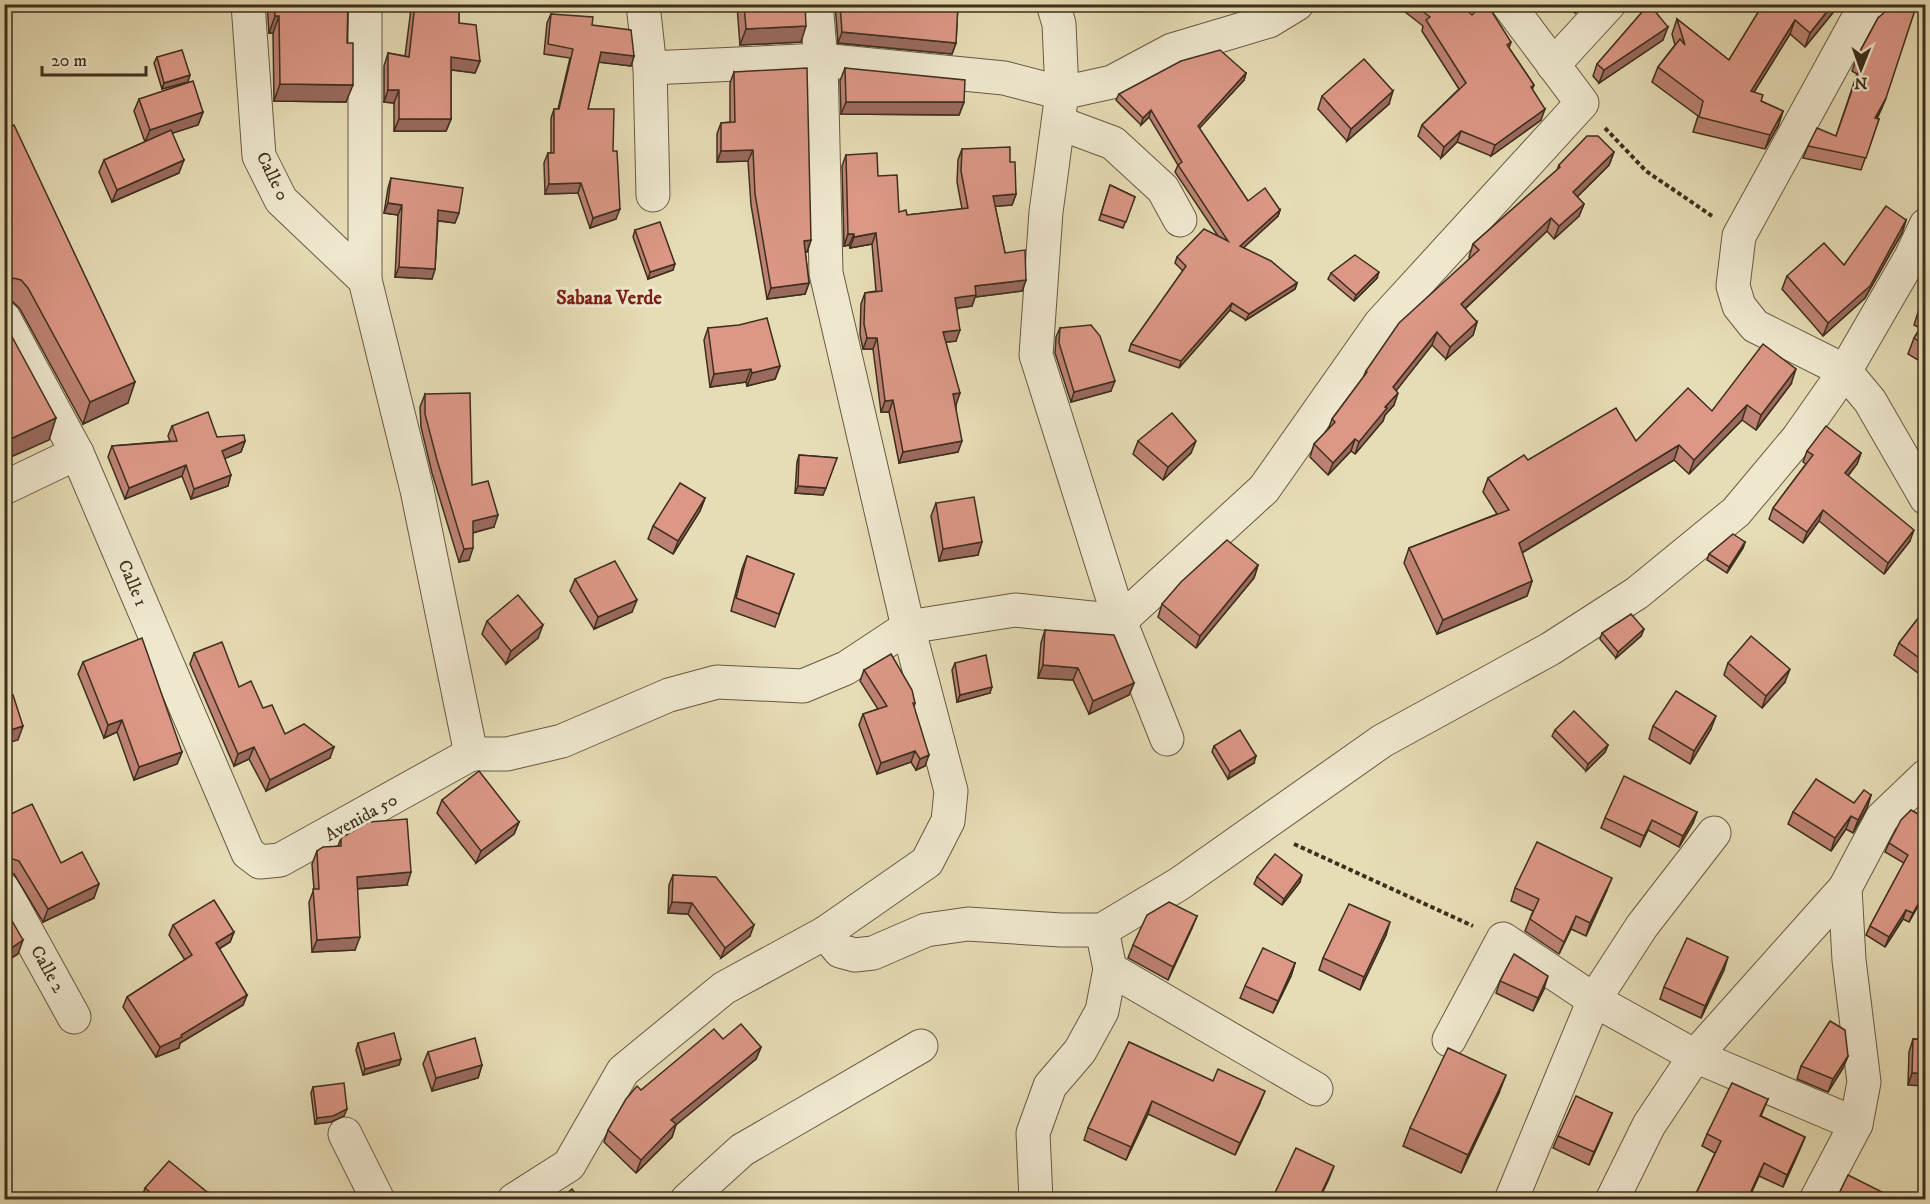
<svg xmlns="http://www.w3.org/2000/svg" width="1930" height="1204" viewBox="0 0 1930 1204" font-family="'IM FELL DW Pica',serif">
<rect width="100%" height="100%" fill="#e6dcb5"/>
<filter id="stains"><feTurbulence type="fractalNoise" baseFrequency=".00333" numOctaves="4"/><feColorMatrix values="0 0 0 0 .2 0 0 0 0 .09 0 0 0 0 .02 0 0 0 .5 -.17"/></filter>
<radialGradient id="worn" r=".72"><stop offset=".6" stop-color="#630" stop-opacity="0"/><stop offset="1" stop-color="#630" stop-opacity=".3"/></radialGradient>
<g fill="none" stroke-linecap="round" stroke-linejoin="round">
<!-- minor casing -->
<g stroke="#675a43" stroke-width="35">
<g id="minor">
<polyline points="248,4 259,156 281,200 365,280"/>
<polyline points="365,4 365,280 417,490 471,754"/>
<polyline points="643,4 650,68 653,195"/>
<polyline points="1053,4 1059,24 1062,93 1046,212 1036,355 1120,621 1167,739"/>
<polyline points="1879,4 1859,17 1739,236 1733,286 1739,306 1755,326 1845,371 1870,401 1926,498"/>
<polyline points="1553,65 1609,4"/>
<polyline points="650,68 821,60 1004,78 1062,93 1112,82 1172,50 1269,21 1297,4"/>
<polyline points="1059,123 1113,143 1163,189 1180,220"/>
<polyline points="4,318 77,453 248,853 260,862 280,860 471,754"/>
<polyline points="4,488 77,453"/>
<polyline points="471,754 507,754 562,741 669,695 717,682 803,686 846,668 908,627 1015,610 1120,621 1264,489 1380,324 1582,103 1508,4"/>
<polyline points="4,890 74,1017"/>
<polyline points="825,933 840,951 855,955 873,953 926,930 968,924 1061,930 1102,930 1179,884 1382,741 1550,649 1637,593 1736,512 1798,438 1845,371 1911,257 1926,225"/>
<polyline points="1110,969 1316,1089"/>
<polyline points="1449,1040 1503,939 1594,1000 1695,1056 1856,1124"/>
<polyline points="345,1134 378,1200"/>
<polyline points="514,1200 569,1165 623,1071 724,988 825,933 927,862 948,821 951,791 908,627 826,273 821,60 816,4"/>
<polyline points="687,1200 742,1150 921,1046"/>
<polyline points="1036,1200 1033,1133 1050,1086 1080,1051 1102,1011 1110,969 1102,930"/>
<polyline points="1511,1200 1594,1000 1642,926 1714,833"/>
<polyline points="1612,1200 1649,1125 1695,1056 1845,888"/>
<polyline points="1816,1200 1856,1124 1864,1082 1849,960 1845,888 1882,818 1926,776"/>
</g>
</g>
<!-- path -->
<g stroke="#3d2f1d" stroke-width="4" stroke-dasharray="4.5 3" stroke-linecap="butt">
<polyline points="1605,128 1646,171 1712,216"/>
<polyline points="1294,844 1473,926"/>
</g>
<!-- minor -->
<use href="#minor" stroke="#efe8cf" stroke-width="33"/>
</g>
<!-- wall -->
<g fill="#bd8273" stroke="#3d2f1d" stroke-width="1.5">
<polygon points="267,4 348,4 346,102 274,101 273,33 269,33"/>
<polygon points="406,4 459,4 459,23 480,61 475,73 451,70 451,119 446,131 394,131 394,103 384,102 384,66 388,53 405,56 411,9 406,9"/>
<polygon points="682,4 805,4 801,42 740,45 737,6 682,6"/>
<polygon points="835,4 958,4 956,43 952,54 838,43"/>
<polygon points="1395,4 1442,4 1444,7 1472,15 1511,42 1509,48 1534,85 1532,90 1541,120 1491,156 1457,142 1441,158 1418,136 1422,125 1459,89 1422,31 1423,26"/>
<polygon points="1568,4 1583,4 1575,13"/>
<polygon points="1754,4 1840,4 1805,47 1790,34 1754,92 1761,101 1783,111 1778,126 1765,149 1693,132 1698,116 1652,82 1658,67 1675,45 1672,34 1677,19 1729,60 1760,10"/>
<polygon points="551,14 592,25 634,56 631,66 599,62 588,109 613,151 616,219 590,228 578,193 545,194 544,163 548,153 551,153 551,118 554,109 558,109 570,58 544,54 547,23"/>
<polygon points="1878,18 1886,98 1877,119 1879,119 1861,170 1803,158 1808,146 1836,136 1857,74 1852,71 1856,59"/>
<polygon points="1663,40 1599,83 1593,76 1597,64"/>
<polygon points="157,57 188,82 162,89 154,63"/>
<polygon points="845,68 964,102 959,115 841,114 840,81"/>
<polygon points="734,72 811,240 807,252 805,252 809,283 805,294 767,299 751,205 748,161 717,162 717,134 721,123 730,122 730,83"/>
<polygon points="1246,73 1244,80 1199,128 1248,201 1280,210 1278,216 1243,248 1297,283 1295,289 1246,320 1230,310 1179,368 1129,351 1131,344 1183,271 1175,263 1177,257 1218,236 1175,172 1178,165 1149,117 1141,125 1116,100 1119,94"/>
<polygon points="1322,96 1389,104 1347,141 1318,109"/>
<polygon points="139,99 203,112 198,125 172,133 179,173 112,202 99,172 104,160 145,142 134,111"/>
<polygon points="4,130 128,403 83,424 20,309 13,302 4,299"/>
<polygon points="962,149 1010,162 1016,194 1012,205 995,206 1005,253 1026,280 1022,291 975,297 972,306 957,308 956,341 946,342 956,405 958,452 899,463 889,412 881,412 873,349 863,349 860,335 861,304 865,293 876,291 872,244 850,248 849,245 844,246 842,166 846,155 878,176 899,212 907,215 962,209 957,182 958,160"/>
<polygon points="1614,152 1609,165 1577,197 1584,204 1579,216 1554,239 1547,231 1465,309 1477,322 1473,335 1446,359 1432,345 1396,390 1394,405 1385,415 1383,421 1355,454 1351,451 1328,475 1310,457 1314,444 1328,430 1332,419 1363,378 1366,371 1470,258 1469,257 1473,244 1557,170 1559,165"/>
<polygon points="391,178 455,223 438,221 435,269 432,279 395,277 398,215 384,213 388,188"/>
<polygon points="1110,185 1135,197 1123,228 1099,220"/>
<polygon points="1906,220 1902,233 1865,298 1823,336 1782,289 1787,276 1844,265"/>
<polygon points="635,230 673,270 648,279 633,237"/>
<polygon points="1331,273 1377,278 1354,301 1328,279"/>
<polygon points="1926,296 1926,365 1908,354 1914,338 1920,328 1914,325 1919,309"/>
<polygon points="708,328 780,366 775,379 747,386 746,382 710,387 704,340"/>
<polygon points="1060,328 1111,391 1071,402 1055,353 1056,337"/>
<polygon points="1791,384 1756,430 1742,420 1689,474 1674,460 1522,553 1532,581 1527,596 1437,634 1404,563 1409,548 1497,514 1483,492 1488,478 1528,460 1636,441 1712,411"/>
<polygon points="425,394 494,527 473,533 469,560 459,562 432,473 421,427 420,407"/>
<polygon points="172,426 217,437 245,441 241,452 225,458 228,486 191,499 182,476 125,499 108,457 112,446 170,441 168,436"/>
<polygon points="1138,441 1191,453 1163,480 1133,454"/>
<polygon points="1807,451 1861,453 1857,464 1848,476 1910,541 1884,574 1819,521 1803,543 1769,519 1773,508 1806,464 1803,462"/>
<polygon points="799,455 837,458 823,495 795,493 797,462"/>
<polygon points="705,498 700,511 673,554 648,539 653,526"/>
<polygon points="936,503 978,555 939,561 931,516"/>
<polygon points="1745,542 1743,548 1727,573 1707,560 1709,554"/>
<polygon points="747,556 794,574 775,627 731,611 742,569"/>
<polygon points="1258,565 1254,578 1196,648 1158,617 1162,604"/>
<polygon points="575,579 632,612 594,629 570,591"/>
<polygon points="1926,608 1926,679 1894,655 1899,643"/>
<polygon points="487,621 538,638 506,664 482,634"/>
<polygon points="1644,629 1641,636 1616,658 1600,639 1602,633"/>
<polygon points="1045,630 1134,683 1129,695 1089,714 1073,680 1038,678 1041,643"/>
<polygon points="194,653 239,687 263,708 285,734 330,758 266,791 249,759 234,766 190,664"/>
<polygon points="83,662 182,752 177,764 134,780 117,732 104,738 78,674"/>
<polygon points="955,663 990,693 957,702 952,670"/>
<polygon points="1728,663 1785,682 1762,708 1724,675"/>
<polygon points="864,670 915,703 914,707 925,766 916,770 911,762 877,774 859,725 863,714 878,709 860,681"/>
<polygon points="1653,726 1711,729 1690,764 1649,739"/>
<polygon points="1555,730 1608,745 1605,752 1586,771 1552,736"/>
<polygon points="1214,746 1254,763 1228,779 1212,752"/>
<polygon points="1871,795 1867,808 1853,833 1846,829 1831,851 1788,824 1793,812 1854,803"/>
<polygon points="442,800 519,822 514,834 476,863 437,813"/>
<polygon points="1697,812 1693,823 1679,847 1648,830 1640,847 1601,828 1605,818"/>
<polygon points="11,814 61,863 94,898 43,922 14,874 4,871"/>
<polygon points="1926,817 1926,881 1923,885 1926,887 1926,891 1909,922 1903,919 1885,947 1866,935 1870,926 1904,863 1885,852 1889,843"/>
<polygon points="341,838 407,885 357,889 355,950 312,952 309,902 314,889 312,864 317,851 338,846"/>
<polygon points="673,875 750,936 721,958 688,914 668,913 669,885"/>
<polygon points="1257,877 1300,882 1282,905 1254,884"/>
<polygon points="1515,888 1607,890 1586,936 1571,929 1559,954 1525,931 1533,911 1511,901"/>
<polygon points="1197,916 1192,928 1168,980 1128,958 1133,945"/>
<polygon points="173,925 234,932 230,942 219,949 247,995 243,1005 180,1043 179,1048 156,1057 123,1007 127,997 185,960 169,935"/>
<polygon points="1386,935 1360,990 1319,970 1323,958"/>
<polygon points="1295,963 1291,976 1273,1013 1240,998 1245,986"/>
<polygon points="1724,970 1701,1018 1660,999 1664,987"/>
<polygon points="1500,981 1544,989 1533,1011 1496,993"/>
<polygon points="723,1039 761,1047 756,1059 676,1124 672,1137 636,1173 604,1142 608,1130 641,1090"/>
<polygon points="1913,1039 1926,1040 1908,1085 1909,1052"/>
<polygon points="1129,1042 1260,1103 1235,1155 1148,1114 1126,1160 1084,1140 1088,1128"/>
<polygon points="358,1043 401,1059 399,1065 363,1075 356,1050"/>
<polygon points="428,1052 482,1065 478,1078 432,1091 423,1064"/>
<polygon points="1848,1056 1843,1068 1828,1092 1797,1079 1801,1066"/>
<polygon points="313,1087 344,1116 331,1122 315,1124 311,1093"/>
<polygon points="1499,1093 1461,1173 1403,1146 1410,1128"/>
<polygon points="1768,1099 1761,1116 1805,1137 1800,1149 1783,1187 1759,1176 1748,1200 1693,1200 1715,1153 1702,1146 1707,1134"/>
<polygon points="1612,1113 1607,1125 1589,1165 1553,1148 1558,1136"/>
<polygon points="145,1188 204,1200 141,1200"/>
</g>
<!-- shaded-wall -->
<g fill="#9a6a5e" stroke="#3d2f1d" stroke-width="1.5">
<polygon points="407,4 413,4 411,9 406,9"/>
<polygon points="682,4 738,4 737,6 682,6"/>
<polygon points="1578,4 1583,4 1575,13"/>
<polygon points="1833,4 1840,4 1805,47 1810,33"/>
<polygon points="275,16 279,16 273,33 269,33"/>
<polygon points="1795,20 1790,34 1746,105 1751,91"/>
<polygon points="806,26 801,42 740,45 746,29"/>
<polygon points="1668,27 1663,40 1599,83 1604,70"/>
<polygon points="842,32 956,43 952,54 838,43"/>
<polygon points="601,52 634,56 631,66 598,62"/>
<polygon points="451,57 480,61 475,73 446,69"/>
<polygon points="1246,73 1244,80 1196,132 1198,126"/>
<polygon points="190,75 188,82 162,89 164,83"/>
<polygon points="280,84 353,85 346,102 274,101"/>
<polygon points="388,90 399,90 394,103 384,102"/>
<polygon points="1393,91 1389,104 1347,141 1351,129"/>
<polygon points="1886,98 1881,110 1870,131 1875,118"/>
<polygon points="846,102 964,102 959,115 841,114"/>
<polygon points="1545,109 1541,120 1491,156 1495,145"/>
<polygon points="1151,110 1149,117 1141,125 1143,118"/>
<polygon points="1783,111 1778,126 1765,149 1770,135"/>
<polygon points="203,112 198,125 145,142 150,130"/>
<polygon points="399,119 451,119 446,131 394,131"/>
<polygon points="1461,131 1457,142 1441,158 1444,147"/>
<polygon points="753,150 748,161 717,162 721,151"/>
<polygon points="1614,152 1609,165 1569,205 1573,192"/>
<polygon points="184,160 179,173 112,202 117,190"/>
<polygon points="581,183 578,193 545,194 549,184"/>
<polygon points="1016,194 1012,205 989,207 993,196"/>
<polygon points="388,203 402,205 398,215 384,213"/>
<polygon points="1584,204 1579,216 1554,239 1559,226"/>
<polygon points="620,209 616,219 590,228 593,218"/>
<polygon points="438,210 459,213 455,223 434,220"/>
<polygon points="1280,210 1278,216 1238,253 1240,246"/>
<polygon points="1551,218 1547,231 1456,317 1461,304"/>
<polygon points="1906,220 1902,233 1865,298 1823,336 1828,323"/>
<polygon points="876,233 872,244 850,248 854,237"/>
<polygon points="848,234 854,234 849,245 844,246"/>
<polygon points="811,240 807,252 800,253 804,241"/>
<polygon points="675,264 673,270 648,279 650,272"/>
<polygon points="399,267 435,269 432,279 395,277"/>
<polygon points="1379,272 1377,278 1354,301 1356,295"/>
<polygon points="13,278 5,299 4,299 4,280"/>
<polygon points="1026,280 1022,291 975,297 972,306 951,309 955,298 975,286"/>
<polygon points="809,283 805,294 767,299 771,288"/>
<polygon points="1297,283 1295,289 1246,320 1249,314"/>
<polygon points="1232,303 1230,310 1179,368 1181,361"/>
<polygon points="1477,322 1473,335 1446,359 1450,347"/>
<polygon points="960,330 956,341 939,343 943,332"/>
<polygon points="1437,332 1432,345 1389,400 1393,387"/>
<polygon points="867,338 877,338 873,349 863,349"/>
<polygon points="780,366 775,379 747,386 752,373"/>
<polygon points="751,369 746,382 710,387 714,374"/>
<polygon points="1796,369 1791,384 1756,430 1761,415"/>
<polygon points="1115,381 1111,391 1071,402 1074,392"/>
<polygon points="135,382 128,403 83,424 90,402"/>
<polygon points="960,393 956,405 949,405 953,394"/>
<polygon points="1398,393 1394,405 1385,415 1383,421 1355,454 1359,442 1385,407"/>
<polygon points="893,400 889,412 881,412 885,401"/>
<polygon points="1747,405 1742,420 1689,474 1694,460"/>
<polygon points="56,418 49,440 4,460 4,442"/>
<polygon points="1355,439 1351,451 1328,475 1333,463"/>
<polygon points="245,441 241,452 219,461 222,451"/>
<polygon points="962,441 958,452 899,463 903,452"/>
<polygon points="1196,441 1191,453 1163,480 1168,467"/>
<polygon points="1679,445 1674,460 1513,558 1519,543"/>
<polygon points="1861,453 1857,464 1841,484 1845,473"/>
<polygon points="186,465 182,476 125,499 129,488"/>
<polygon points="231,475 228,486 191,499 194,489"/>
<polygon points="798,486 826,488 823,495 795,493"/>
<polygon points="705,498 700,511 673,554 678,541"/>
<polygon points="1823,510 1819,521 1803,543 1807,532"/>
<polygon points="498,515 494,527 468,534 473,521"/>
<polygon points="1914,530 1910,541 1884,574 1888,563"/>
<polygon points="982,542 978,555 939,561 943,549"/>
<polygon points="1745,542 1743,548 1727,573 1729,567"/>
<polygon points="473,548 469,560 459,562 464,549"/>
<polygon points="1258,565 1254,578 1196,648 1200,636"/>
<polygon points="1532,581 1527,596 1437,634 1443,620"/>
<polygon points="637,600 632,612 594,629 598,617"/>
<polygon points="543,625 538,638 506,664 511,651"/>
<polygon points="1644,629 1641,636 1616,658 1618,652"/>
<polygon points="1043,665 1078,668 1073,680 1038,678"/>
<polygon points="1790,669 1785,682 1762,708 1766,696"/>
<polygon points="1134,683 1129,695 1089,714 1093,701"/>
<polygon points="992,687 990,693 957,702 960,695"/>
<polygon points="1716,716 1711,729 1690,764 1694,751"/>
<polygon points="122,720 117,732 104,738 108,725"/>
<polygon points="23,726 18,740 4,744 4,732"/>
<polygon points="1608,745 1605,752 1586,771 1588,764"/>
<polygon points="254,747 249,759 234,766 238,754"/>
<polygon points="334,747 330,758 266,791 270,780"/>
<polygon points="915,751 911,762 877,774 881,763"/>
<polygon points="182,752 177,764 134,780 139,767"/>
<polygon points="929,755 925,766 916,770 920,759"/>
<polygon points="1256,756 1254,763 1228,779 1230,772"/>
<polygon points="1871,795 1867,808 1853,833 1858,820"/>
<polygon points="1697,812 1693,823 1679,847 1683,836"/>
<polygon points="1851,816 1846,829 1831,851 1835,838"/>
<polygon points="1652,820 1648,830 1640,847 1644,836"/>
<polygon points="519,822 514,834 476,863 481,851"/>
<polygon points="10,858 5,871 4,871 4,859"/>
<polygon points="411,872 407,885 352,889 357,877"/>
<polygon points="1302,875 1300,882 1282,905 1284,899"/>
<polygon points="1612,878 1607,890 1586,936 1590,923"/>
<polygon points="99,884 94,898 43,922 48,909"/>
<polygon points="1926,890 1923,897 1909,922 1913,913"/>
<polygon points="672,902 692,903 688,914 668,913"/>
<polygon points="1906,910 1903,919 1885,947 1889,937"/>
<polygon points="1197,916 1192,928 1168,980 1173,967"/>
<polygon points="1576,916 1571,929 1559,954 1564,942"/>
<polygon points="1390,922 1386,935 1360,990 1364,977"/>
<polygon points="754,925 750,936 721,958 725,948"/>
<polygon points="234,932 230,942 212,953 216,943"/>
<polygon points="360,937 355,950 312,952 317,940"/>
<polygon points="23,940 18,954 4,963 4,953"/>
<polygon points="1728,957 1724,970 1701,1018 1705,1006"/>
<polygon points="1295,963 1291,976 1273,1013 1278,1001"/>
<polygon points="1548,976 1544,989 1533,1011 1538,998"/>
<polygon points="247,995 243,1005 180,1043 179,1048 156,1057 160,1047"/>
<polygon points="761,1047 756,1059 676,1125 672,1137 636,1173 641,1160 671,1120"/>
<polygon points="1848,1056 1843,1068 1828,1092 1833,1079"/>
<polygon points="401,1059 399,1065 363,1075 365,1069"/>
<polygon points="482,1065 478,1078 432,1091 436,1078"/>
<polygon points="1912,1073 1926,1073 1926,1086 1908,1085"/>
<polygon points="1506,1075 1499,1093 1461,1173 1468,1155"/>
<polygon points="1265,1091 1260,1103 1235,1155 1240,1143"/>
<polygon points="1152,1101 1148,1114 1126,1160 1131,1147"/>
<polygon points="347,1109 344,1116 331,1122 315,1124 317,1118"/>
<polygon points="1612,1113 1607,1125 1589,1165 1594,1152"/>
<polygon points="1805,1137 1800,1149 1783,1187 1787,1175"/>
<polygon points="1764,1163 1759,1176 1748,1200 1747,1200"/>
<polygon points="1334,1166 1329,1179 1319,1200 1318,1200"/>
<polygon points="207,1192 204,1200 194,1200"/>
</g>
<!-- building -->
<g fill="#dc9786" stroke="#3d2f1d" stroke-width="1.5">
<polygon points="274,4 348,4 347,43 353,43 353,85 280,84 279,16 275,16"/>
<polygon points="415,4 459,4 459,23 476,25 480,61 451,57 451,119 399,119 399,90 388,90 388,53 409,57"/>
<polygon points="744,4 805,4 806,26 746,29"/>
<polygon points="840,4 958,4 956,43 842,32"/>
<polygon points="1413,4 1442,4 1444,7 1448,4 1461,4 1472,15 1482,4 1487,4 1511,42 1507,45 1534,85 1531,87 1545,109 1495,145 1461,131 1444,147 1422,125 1466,83 1426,20 1430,17"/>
<polygon points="1649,4 1668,27 1604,70 1597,64"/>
<polygon points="1763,4 1833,4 1810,33 1795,20 1751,91 1763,95 1761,101 1783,111 1770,135 1699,117 1703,101 1658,67 1680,39 1685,45 1677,19 1729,60"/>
<polygon points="1894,4 1917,4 1886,98 1875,118 1879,119 1866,158 1808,146 1817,128 1836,136 1862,62 1856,59 1878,18"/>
<polygon points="551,14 593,17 592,25 631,30 634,56 601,52 588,109 614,109 613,151 617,151 620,209 593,218 581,183 549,184 548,153 554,153 554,109 559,109 573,49 548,44"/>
<polygon points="182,50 190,75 164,83 157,57"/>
<polygon points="1220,50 1246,73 1198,126 1248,201 1265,188 1280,210 1240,246 1271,261 1297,283 1249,314 1232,303 1181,361 1131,344 1186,266 1177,257 1204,229 1228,241 1178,165 1182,162 1151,110 1143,118 1119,94 1181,61"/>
<polygon points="1364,59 1393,91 1351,129 1322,96"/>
<polygon points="807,68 811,240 804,241 809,283 771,288 755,194 753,150 721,151 721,123 735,122 734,72"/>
<polygon points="845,68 965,80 964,102 846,102"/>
<polygon points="193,81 203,112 150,130 139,99"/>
<polygon points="14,125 135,382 90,402 28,288 21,280 13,278 4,280 4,130"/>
<polygon points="171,130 184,160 117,190 104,160"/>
<polygon points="1587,136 1598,136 1614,152 1573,192 1584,204 1559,226 1551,218 1461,304 1477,322 1450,347 1437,332 1393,387 1398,393 1385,407 1387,408 1359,442 1355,439 1333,463 1314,444 1335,422 1332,419 1367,372 1366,371 1399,323 1479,250 1473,244 1560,167 1559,165"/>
<polygon points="1010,147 1010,162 1015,162 1016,194 993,196 1005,253 1025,250 1026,280 975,286 976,295 955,298 960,330 943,332 960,393 953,394 962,441 903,452 893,400 885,401 877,338 867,338 864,324 865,293 882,291 876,233 854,237 854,234 848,234 846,155 877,153 878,176 897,175 899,212 906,210 907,215 968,208 961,171 962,149"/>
<polygon points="391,178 463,188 459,213 438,210 435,269 399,267 402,205 388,203"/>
<polygon points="1110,185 1135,197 1126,222 1101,214"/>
<polygon points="1886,206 1906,220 1870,286 1828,323 1787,276 1824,243 1844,265"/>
<polygon points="660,222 675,264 650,272 635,230"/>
<polygon points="1355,255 1379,272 1356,295 1331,273"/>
<polygon points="1926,296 1926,312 1919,309"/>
<polygon points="767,318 780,366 752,373 751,369 714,374 708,328 739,325"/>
<polygon points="1926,320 1926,346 1914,338"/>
<polygon points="4,322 56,418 4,442"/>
<polygon points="1091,325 1100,336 1115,381 1074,392 1059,343 1060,328"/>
<polygon points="1763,344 1796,369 1761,415 1747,405 1694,460 1679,445 1519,543 1532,581 1443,620 1409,548 1509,510 1488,478 1524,455 1528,460 1616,408 1636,441 1688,388 1712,411"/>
<polygon points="470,393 472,485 488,481 498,515 473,521 473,548 464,549 437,460 425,414 425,394"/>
<polygon points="208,412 217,437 244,435 245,441 222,451 231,475 194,489 186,465 129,488 112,446 177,441 172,426"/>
<polygon points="1172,413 1196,441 1168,467 1138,441"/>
<polygon points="1826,426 1861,453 1845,473 1914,530 1888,563 1823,510 1807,532 1773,508 1813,455 1807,451"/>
<polygon points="799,455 837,458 826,488 798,486"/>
<polygon points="680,483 705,498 678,541 653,526"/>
<polygon points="974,497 982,542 943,549 936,503"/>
<polygon points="1733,534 1745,542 1729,567 1709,554"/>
<polygon points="1227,540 1258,565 1200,636 1162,604 1181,582"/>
<polygon points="747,556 794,574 779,614 736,598"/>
<polygon points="615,561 637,600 598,617 575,579"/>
<polygon points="518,595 543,625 511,651 487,621"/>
<polygon points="1926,608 1926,663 1899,643"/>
<polygon points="1631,614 1644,629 1618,652 1602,633"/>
<polygon points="1045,630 1114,635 1134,683 1093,701 1078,668 1043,665"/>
<polygon points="1751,636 1790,669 1766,696 1728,663"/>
<polygon points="142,638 182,752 139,767 122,720 108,725 83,662"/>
<polygon points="222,642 239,687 251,681 263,708 272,705 285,734 304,724 334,747 270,780 254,747 238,754 194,653"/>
<polygon points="891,654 912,690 915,703 913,703 929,755 920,759 915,751 881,763 863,714 887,706 864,670"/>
<polygon points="986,655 992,687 960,695 955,663"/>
<polygon points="1676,691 1716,716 1694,751 1653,726"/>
<polygon points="13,695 23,726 4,732 4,698"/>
<polygon points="1574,711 1608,745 1588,764 1555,730"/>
<polygon points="1240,730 1256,756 1230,772 1214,746"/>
<polygon points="479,771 519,822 481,851 442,800"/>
<polygon points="1624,776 1697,812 1683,836 1652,820 1644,836 1605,818"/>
<polygon points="1816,779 1854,803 1864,790 1871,795 1858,820 1851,816 1835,838 1793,812"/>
<polygon points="4,788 11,814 32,804 61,863 82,852 99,884 48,909 19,861 10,858 4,859"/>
<polygon points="1911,810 1925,818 1926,817 1926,878 1921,884 1926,887 1926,890 1913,913 1906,910 1889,937 1870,926 1908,855 1889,843 1901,820"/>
<polygon points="407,819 411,872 357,877 360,937 317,940 313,889 319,889 317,851 323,847 341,846 341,838 369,822"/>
<polygon points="1537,842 1612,878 1590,923 1576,916 1564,942 1530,919 1539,899 1515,888"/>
<polygon points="1275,854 1302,875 1284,899 1257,877"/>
<polygon points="673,875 716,877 754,925 725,948 692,903 672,902"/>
<polygon points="214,900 234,932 216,943 247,995 181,1035 182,1037 160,1047 127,997 192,955 173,925"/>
<polygon points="1169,902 1197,916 1173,967 1133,945 1147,915"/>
<polygon points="1349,904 1390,922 1364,977 1323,958"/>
<polygon points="4,907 23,940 4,953"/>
<polygon points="1687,938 1728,957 1705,1006 1664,987"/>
<polygon points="1263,948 1295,963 1278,1001 1245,986"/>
<polygon points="1514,954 1548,976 1538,998 1500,981"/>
<polygon points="1830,1021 1845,1030 1848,1056 1833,1079 1801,1066"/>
<polygon points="741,1024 761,1047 671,1120 676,1124 641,1160 608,1130 626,1099 637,1086 641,1090 714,1029 723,1039"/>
<polygon points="394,1033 401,1059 365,1069 358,1043"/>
<polygon points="475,1038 482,1065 436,1078 428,1052"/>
<polygon points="1913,1039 1926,1040 1926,1073 1912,1073"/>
<polygon points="1129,1042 1213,1081 1218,1069 1265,1091 1240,1143 1152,1101 1131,1147 1088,1128"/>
<polygon points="1448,1048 1506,1075 1468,1155 1410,1128"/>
<polygon points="344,1083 347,1109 333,1116 317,1118 313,1087"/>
<polygon points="1732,1083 1768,1099 1760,1116 1805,1137 1787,1175 1764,1163 1747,1200 1693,1200 1721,1141 1707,1134"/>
<polygon points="1576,1096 1612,1113 1594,1152 1558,1136"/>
<polygon points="1296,1148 1334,1166 1318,1200 1277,1200 1273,1197"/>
<polygon points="169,1161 207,1192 194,1200 160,1200 145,1188"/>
<polygon points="1848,1175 1888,1195 1886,1200 1836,1200"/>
<polygon points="572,1189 580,1200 559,1200"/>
</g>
<g text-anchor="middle" stroke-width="6" stroke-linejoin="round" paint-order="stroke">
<!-- street labels -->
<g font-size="18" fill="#3d2f1d" stroke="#efe8cf">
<text transform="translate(273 176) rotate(64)" y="6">Calle 0</text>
<text transform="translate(133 583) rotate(67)" y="6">Calle 1</text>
<text transform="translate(361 817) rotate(-29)" y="6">Avenida 50</text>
<text transform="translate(48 969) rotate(61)" y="6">Calle 2</text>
</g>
<!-- neighbourhood labels -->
<g font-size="20" font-weight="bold" fill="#7a1f14" stroke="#efe8cf">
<text x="609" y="304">Sabana Verde</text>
</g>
</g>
<!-- margin -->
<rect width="1930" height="1204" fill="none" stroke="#e6dcb5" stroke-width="24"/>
<rect x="6" y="6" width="1918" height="1192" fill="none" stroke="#3d2f1d" stroke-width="3"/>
<rect x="12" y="12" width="1906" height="1180" fill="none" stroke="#3d2f1d" stroke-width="1.5"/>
<!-- north arrow -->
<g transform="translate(1861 69) rotate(181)" stroke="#efe8cf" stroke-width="4.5" paint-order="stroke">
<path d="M0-4.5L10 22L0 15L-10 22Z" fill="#3d2f1d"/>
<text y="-9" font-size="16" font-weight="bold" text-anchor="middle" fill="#3d2f1d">N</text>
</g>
<!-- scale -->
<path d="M42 66v9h104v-9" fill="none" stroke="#3d2f1d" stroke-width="3"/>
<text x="51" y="66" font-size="18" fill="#3d2f1d" stroke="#efe8cf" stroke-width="4.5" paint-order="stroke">20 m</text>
<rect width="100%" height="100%" filter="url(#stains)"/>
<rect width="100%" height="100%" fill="url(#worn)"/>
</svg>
